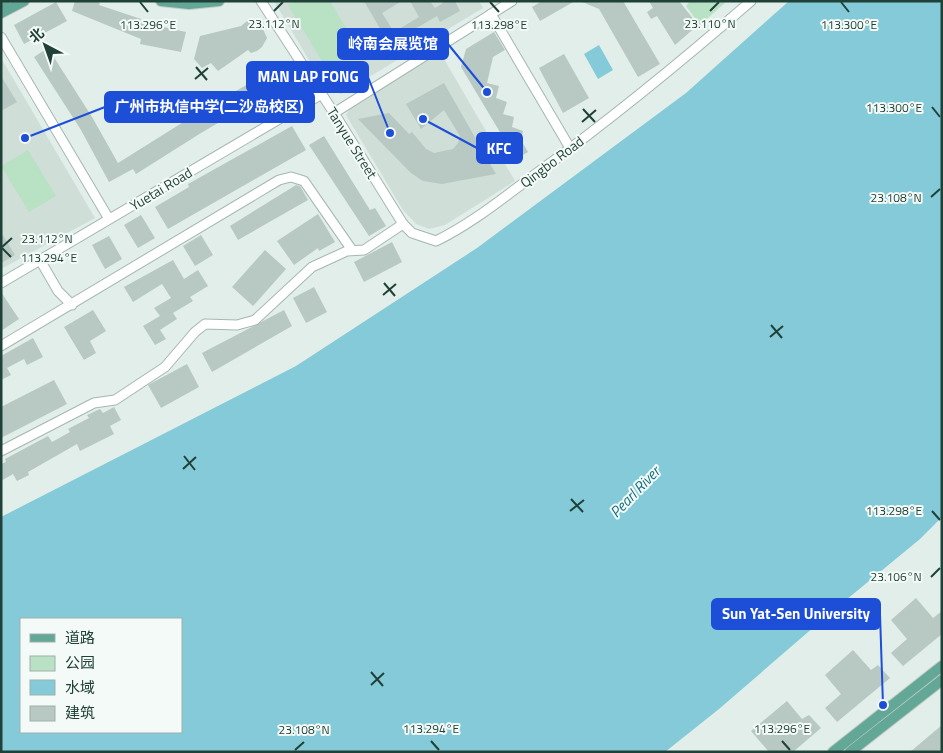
<svg xmlns="http://www.w3.org/2000/svg" width="943" height="753" viewBox="0 0 943 753" font-family="'Titillium Web','Noto Sans SC',sans-serif">
<rect width="100%" height="100%" fill="#e2eee9"/>
<!-- built -->
<g fill="#d0ded8">
<polygon points="274,1 479,1 483,8 341,94 326,89"/>
<polygon points="440,52 515,181 445,225 429,229 416,224 403,210 346,115 349,110"/>
<polygon points="1,58 95,218 1,269"/>
</g>
<!-- green -->
<g fill="#b9e1c4">
<polygon points="294,1 330,1 358,48 326,68 288,5"/>
<polygon points="690,1 727,1 700,25 686,6"/>
<polygon points="28,150 56,196 29,212 1,166"/>
</g>
<!-- water -->
<g fill="#85cad8" fill-rule="evenodd">
<path d="M 789,1 L 942,1 L 942,517 L 920,539 L 829,614 L 719,709 L 665,752 L 1,752 L 1,517 L 296,366 L 477,248 L 686,93 ZM 21,619 L 181,619 L 181,732 L 21,732 Z"/>
<polygon points="599,45 613,70 598,79 584,54"/>
</g>
<!-- building -->
<g fill="#b7c9c2">
<polygon points="75,1 95,1 100,3 99,5 141,19 140,22 186,32 181,52 140,44 141,39 72,11"/>
<polygon points="364,1 402,1 382,13 394,32 419,17 410,1 430,1 435,8 446,1 455,1 460,11 440,22 437,16 389,44"/>
<polygon points="542,1 575,1 540,21 532,7"/>
<polygon points="580,1 623,1 660,64 638,77 599,9"/>
<polygon points="649,1 679,1 698,25 675,45 657,16 651,19 647,12 653,8"/>
<polygon points="56,2 67,21 24,44 14,25"/>
<polygon points="247,21 254,21 262,27 267,38 262,47 257,51 251,53 248,50 218,71 211,63 202,68 194,59 200,36 241,26"/>
<polygon points="494,32 505,50 493,57 487,83 499,86 496,98 507,102 503,114 514,117 512,127 523,131 521,140 528,152 516,159 461,67 466,49"/>
<polygon points="48,48 92,117 118,163 201,111 269,72 278,88 201,133 136,174 133,169 109,182 81,130 34,57"/>
<polygon points="564,54 589,98 563,113 539,68"/>
<polygon points="1,76 17,102 1,111"/>
<polygon points="444,83 496,174 442,184 423,181 411,173 358,119 389,113 409,134 412,132 426,149 434,153 453,149 458,143 460,136 444,110 421,129 406,104"/>
<polygon points="292,126 306,150 168,229 155,207 189,187 188,184"/>
<polygon points="324,136 370,210 375,208 386,226 369,236 309,145"/>
<polygon points="296,185 300,186 308,200 238,240 230,226"/>
<polygon points="318,214 335,242 319,251 318,248 294,265 277,241"/>
<polygon points="141,215 155,238 138,248 124,225"/>
<polygon points="1,232 15,255 1,263"/>
<polygon points="201,235 213,255 195,266 183,246"/>
<polygon points="109,236 122,259 105,269 92,245"/>
<polygon points="392,242 402,262 364,282 354,262"/>
<polygon points="265,250 286,269 253,306 232,287"/>
<polygon points="173,260 184,279 198,270 208,286 190,297 193,301 173,313 177,319 160,330 166,339 155,345 143,326 160,316 154,308 171,298 162,284 133,302 124,287"/>
<polygon points="314,287 327,312 306,323 293,298"/>
<polygon points="1,292 19,319 1,331"/>
<polygon points="93,310 106,331 90,341 96,353 84,360 64,327"/>
<polygon points="284,310 292,326 212,372 202,353"/>
<polygon points="33,338 43,357 27,365 24,359 7,368 11,375 1,380 1,356"/>
<polygon points="187,364 199,387 161,408 148,385"/>
<polygon points="54,380 67,404 1,438 1,407"/>
<polygon points="114,407 121,420 110,426 114,434 80,451 77,444 28,472 29,475 17,481 13,474 1,481 1,464 6,462 5,459 48,436 52,442 70,432 68,429 89,418 87,415 100,409 103,413"/>
<polygon points="916,598 933,618 942,611 942,634 903,666 891,653 907,639 891,620"/>
<polygon points="853,650 871,670 878,665 890,678 837,722 825,708 841,694 825,675"/>
<polygon points="787,701 802,719 809,715 821,728 793,752 769,752 751,731"/>
<polygon points="942,725 942,752 910,752"/>
</g>
<g fill="none" stroke-linecap="round" stroke-linejoin="round">
<!-- minor casing -->
<g stroke="#a4b7b0" stroke-width="11">
<g id="minor">
<path d="M 261,1 L 334,113 L 403,224 L 412,233 L 436,241 C 473,223 504,197 537,173 C 611,119 682,61 751,1"/>
<polyline points="491,14 570,148"/>
<polyline points="1,37 109,219"/>
<polyline points="334,113 512,1"/>
<polyline points="40,260 58,291 72,305"/>
<polyline points="1,283 320,95"/>
<polyline points="1,346 279,180 291,177 304,181 352,250"/>
<polyline points="1,451 94,403 115,400 165,367 195,332 205,324 237,325 255,320 312,267 347,251 364,250 403,224"/>
</g>
</g>
<!-- major casing -->
<g stroke="#c1cac7" stroke-width="12">
<g id="major">
<polyline points="161,1 189,4 219,1"/>
<polyline points="1,3 5,1"/>
<polyline points="1,13 24,1"/>
<polyline points="833,752 942,666"/>
<polyline points="850,752 942,680"/>
</g>
</g>
<!-- minor -->
<use href="#minor" stroke="#fff" stroke-width="9"/>
<!-- major -->
<use href="#major" stroke="#63a796" stroke-width="10"/>
</g>
<!-- ticks -->
<path fill="none" stroke="#204138" stroke-width="2" d="M 140,2 L 148,12M 490,2 L 499,12M 841,2 L 849,12M 274,11 L 283,2M 710,11 L 719,2M 196,67 L 207,80M 195,79 L 208,68M 932,107 L 940,117M 583,109 L 595,122M 582,122 L 596,110M 931,197 L 940,189M 2,247 L 12,238M 2,248 L 11,257M 384,283 L 395,296M 383,295 L 396,284M 771,325 L 782,338M 770,337 L 783,326M 184,456 L 195,470M 183,469 L 196,457M 571,499 L 583,512M 570,511 L 584,500M 932,511 L 940,520M 931,577 L 940,568M 371,672 L 383,686M 371,685 L 384,673M 431,741 L 439,750M 782,741 L 790,750M 295,750 L 304,742"/>
<g text-anchor="middle" stroke-width="4" stroke-linejoin="round" paint-order="stroke">
<!-- street labels -->
<g font-size="14" fill="#204138" stroke="#f3faf7">
<text transform="translate(352 143) rotate(58)" y="5">Tanyue Street</text>
<text transform="translate(552 162) rotate(-37)" y="5">Qingbo Road</text>
<text transform="translate(161 189) rotate(-31)" y="5">Yuetai Road</text>
</g>
<!-- water labels -->
<g font-size="15" font-style="italic" fill="#146f83" stroke="#f3faf7">
<text transform="translate(635 492) rotate(-46)" y="5">Pearl River</text>
</g>
</g>
<g font-size="12" text-anchor="middle" fill="#204138" stroke="#f3faf7" stroke-width="4" stroke-linejoin="round" paint-order="stroke">
<text x="274" y="28">23.112°N</text>
<text x="710" y="28">23.110°N</text>
<text x="499" y="29">113.298°E</text>
<text x="148" y="29">113.296°E</text>
<text x="849" y="29">113.300°E</text>
<text x="894" y="112">113.300°E</text>
<text x="896" y="202">23.108°N</text>
<text x="47" y="243">23.112°N</text>
<text x="49" y="262">113.294°E</text>
<text x="894" y="515">113.298°E</text>
<text x="896" y="581">23.106°N</text>
<text x="431" y="733">113.294°E</text>
<text x="782" y="733">113.296°E</text>
<text x="304" y="734">23.108°N</text>
</g>
<!-- callouts -->
<path fill="none" stroke="#1d4ed8" stroke-width="2" d="M487 92L448 44M390 133L368 77M25 138L105 107M423 119L477 148M883 705L880 614"/>
<g fill="#1d4ed8" stroke="#f3faf7" stroke-width="2">
<circle cx="487" cy="92" r="5"/>
<circle cx="390" cy="133" r="5"/>
<circle cx="25" cy="138" r="5"/>
<circle cx="423" cy="119" r="5"/>
<circle cx="883" cy="705" r="5"/>
</g>
<g fill="#1d4ed8" stroke="#1d4ed8" stroke-width="2">
<rect x="338" y="29" width="110" height="30" rx="5"/>
<rect x="247" y="62" width="121" height="30" rx="5"/>
<rect x="105" y="92" width="209" height="30" rx="5"/>
<rect x="477" y="133" width="45" height="30" rx="5"/>
<rect x="712" y="599" width="168" height="30" rx="5"/>
</g>
<g font-size="15" text-anchor="middle" font-weight="bold" fill="#fff">
<text x="393" y="49">岭南会展览馆</text>
<text x="308" y="82">MAN LAP FONG</text>
<text x="209" y="112">广州市执信中学(二沙岛校区)</text>
<text x="499" y="154">KFC</text>
<text x="796" y="619">Sun Yat-Sen University</text>
</g>
<!-- border -->
<rect width="943" height="753" fill="none" stroke="#204138" stroke-width="5"/>
<!-- legend -->
<rect x="20" y="618" width="162" height="115" fill="#f3faf7" stroke="#9fb0ab"/>
<rect x="30" y="634" width="25" height="8" fill="#63a796" stroke="#9fb0ab"/>
<text x="65" y="643" font-size="15" fill="#204138">道路</text>
<rect x="30" y="656" width="25" height="15" fill="#b9e1c4" stroke="#9fb0ab"/>
<text x="65" y="668" font-size="15" fill="#204138">公园</text>
<rect x="30" y="680" width="25" height="15" fill="#85cad8" stroke="#9fb0ab"/>
<text x="65" y="693" font-size="15" fill="#204138">水域</text>
<rect x="30" y="706" width="25" height="15" fill="#b7c9c2" stroke="#9fb0ab"/>
<text x="65" y="718" font-size="15" fill="#204138">建筑</text>
<!-- north arrow -->
<g transform="translate(45 45) rotate(319)" stroke="#f3faf7" stroke-width="4" paint-order="stroke">
<path d="M0-4L9 19L0 12L-9 19Z" fill="#204138"/>
<text y="-8" font-size="14" font-weight="bold" text-anchor="middle" fill="#204138">北</text>
</g>
</svg>
